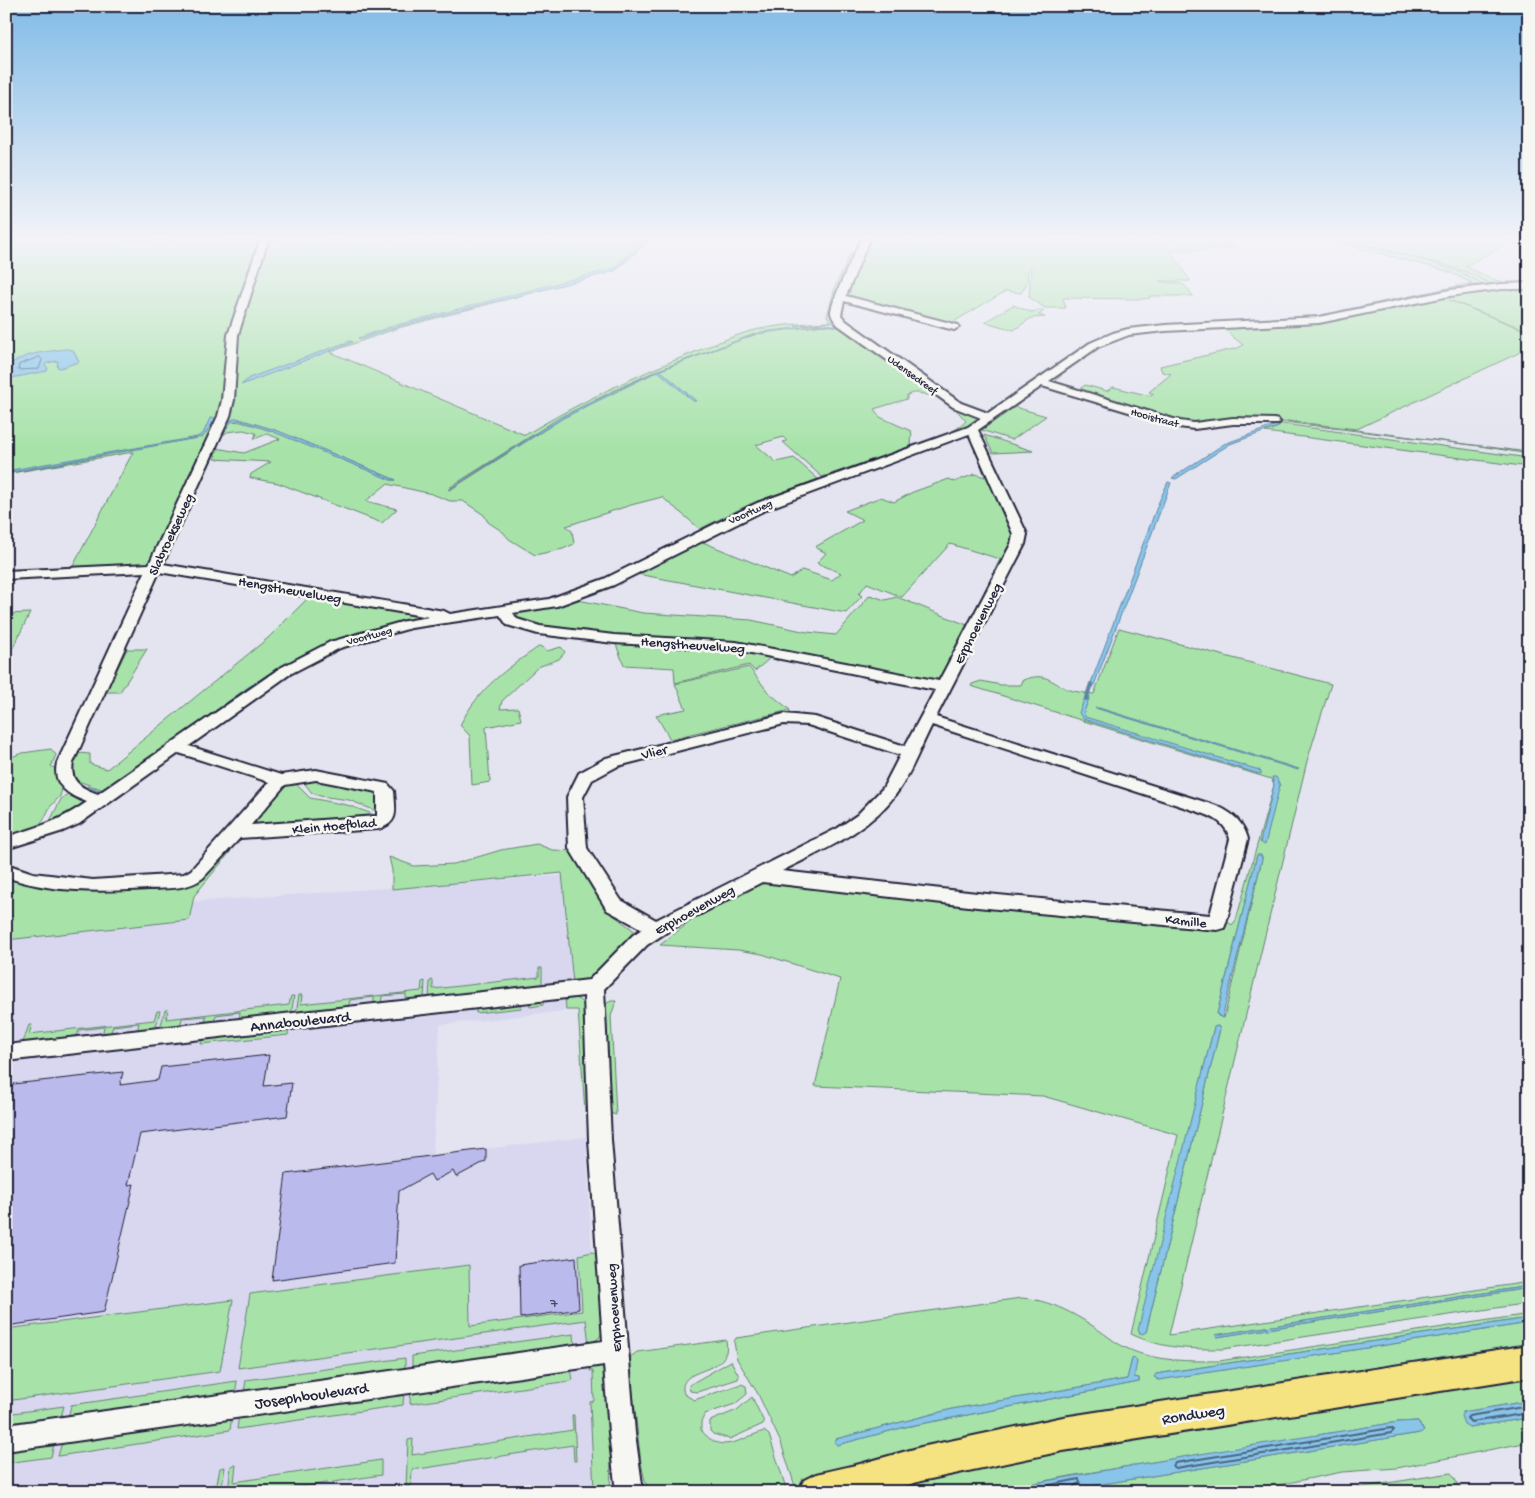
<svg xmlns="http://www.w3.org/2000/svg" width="1535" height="1498" viewBox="0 0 1535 1498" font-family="'Gochi Hand',sans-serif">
<rect width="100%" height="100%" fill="#e4e4f0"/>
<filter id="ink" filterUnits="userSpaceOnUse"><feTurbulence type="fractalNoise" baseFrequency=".02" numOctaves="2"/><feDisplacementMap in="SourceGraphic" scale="10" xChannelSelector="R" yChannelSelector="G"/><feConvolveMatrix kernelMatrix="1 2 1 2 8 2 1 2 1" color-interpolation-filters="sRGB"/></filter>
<g filter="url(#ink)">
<!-- built -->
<polygon fill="#d8d7ef" points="569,875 573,1010 440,1025 433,1155 586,1137 604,1492 6,1492 6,915"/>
<!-- green -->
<g fill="#a7e3a9" stroke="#648272" fill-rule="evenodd">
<path d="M 6,240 L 647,240 L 615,270 L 650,240 L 615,271 L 398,328 L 330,352 L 525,435 C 578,403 632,377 690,354 C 709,346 728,338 747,332 C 774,325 803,323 831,322 L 827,316 L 835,287 L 851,252 L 857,253 L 838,321 L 795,326 L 824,324 L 844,326 L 981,419 L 968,428 L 920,445 L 918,444 C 932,442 956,432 966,421 L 953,406 L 939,396 C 928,398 919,389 907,395 L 907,399 L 874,409 L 880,417 L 911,431 L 912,435 L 910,440 L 912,446 L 822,477 L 783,442 L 787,441 L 783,437 L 756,445 L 776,462 L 794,458 L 818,479 L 750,504 L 700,529 L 662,497 L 631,505 L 566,526 L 572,531 L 574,544 L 563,549 L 535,555 L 509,539 L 503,532 L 488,522 L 484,515 L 463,501 L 450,501 L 432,494 L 387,484 L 366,501 L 397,509 L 382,523 L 278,483 L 250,478 L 251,474 L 271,462 L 214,459 L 216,455 L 214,455 L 218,450 L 216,448 L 244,453 L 280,439 L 267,434 L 254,439 L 256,433 L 243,430 L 227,432 L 225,434 L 222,434 L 152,565 L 72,568 L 133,452 L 6,474 L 109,454 L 6,472 ZM 755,334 L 658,371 L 563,418 L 450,490 L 449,488 L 455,484 L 561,417 L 621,387 L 656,371 ZM 236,418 L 278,431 L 396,480 L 391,480 C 369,471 245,415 231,422 Z"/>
<path d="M 867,240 L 1228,240 L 1230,246 L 1233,249 L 1171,251 L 1190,281 L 1159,281 C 1177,285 1182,278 1193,296 L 1149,296 L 1150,298 L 1142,299 L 1063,298 L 1066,308 L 1045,308 L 1029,297 L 1031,267 L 1028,267 L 1027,283 L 1021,293 L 1006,291 L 950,324 L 843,296 Z"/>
<path d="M 1329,240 L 1341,240 C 1370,247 1466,267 1483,285 L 1341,313 L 1339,311 L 1472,283 L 1447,271 Z"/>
<polygon points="1347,240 1514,240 1465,266 1492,279 1505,283 1490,284 1466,272 1448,266"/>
<path d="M 1502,287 L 1529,287 L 1495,289 L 1529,289 L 1529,331 L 1449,300 L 1529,332 L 1529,348 L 1357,429 L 1287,421 L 1528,452 L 1529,454 L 1480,446 L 1267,420 C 1238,418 1208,427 1180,423 L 1053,386 L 1048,381 L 1056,373 L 1062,375 L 1056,380 L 1057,382 L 1080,389 L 1085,385 L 1107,391 L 1113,387 L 1151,396 L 1154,394 L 1149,392 L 1171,374 L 1162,372 L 1160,366 L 1238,348 L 1243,345 L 1222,328 L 1287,325 L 1176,329 L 1138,333 L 1138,331 L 1156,329 L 1324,320 L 1462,291 Z"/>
<polygon points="1013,305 1031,312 1042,310 1044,311 1039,315 1045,317 1031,318 1014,330 985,322"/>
<polygon points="1016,402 1019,402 1019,404 981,428 982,430 1015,407 1046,416 1012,440 978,429"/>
<polygon points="1233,422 1276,423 1529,458 1529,467 1265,432 1279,427 1277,425 1242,424 1198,429 1199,427"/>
<polygon points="984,435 1033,451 993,453"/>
<polygon points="979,460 983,460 1016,540 986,593 984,592 1000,559 950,544 902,597 867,583 859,594 862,596 846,613 637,574 700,541 791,578 802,570 832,580 841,573 817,563 826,553 815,547 863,520 845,511 881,497 894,502 913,492 949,479 954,482 975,474 985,477"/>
<polygon points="631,576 578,600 643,613 751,620 807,632 836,635 870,595 885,600 897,597 967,625 981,602 944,681 937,683 767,649 616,638 527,626 513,616 519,611"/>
<polygon points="310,596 432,616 357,632 306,653 247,688 107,789 104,790 75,780 70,768 78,753 90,754 90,764 107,769 268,638"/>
<polygon points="30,613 6,662 6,614"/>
<path d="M 1119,628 L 1331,684 L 1307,761 L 1169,1335 L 1529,1282 L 1529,1286 L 1215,1335 L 1217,1337 L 1529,1288 L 1529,1303 L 1223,1349 C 1188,1349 1163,1349 1131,1334 L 1178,1135 L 1043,1096 L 815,1086 L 840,979 L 762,954 L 738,950 L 660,945 L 687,924 L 683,923 L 766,881 L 1219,916 L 1232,925 L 1236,920 L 1274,785 L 1271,779 L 971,686 L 972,684 L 981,681 L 1001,685 L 1021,685 L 1023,680 C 1045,672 1048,680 1067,689 C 1075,692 1085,693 1094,694 ZM 1257,855 L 1262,856 L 1262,859 L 1224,1018 L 1218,1016 L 1217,1014 ZM 1218,1026 L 1220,1029 L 1146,1332 L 1139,1333 L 1214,1027 Z"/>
<polygon points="615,642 718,647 780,657 778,661 770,658 755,671 749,665 675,683 674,668 624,665"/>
<path d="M 540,646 L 547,651 L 561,647 L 565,652 L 559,659 L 538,667 L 502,701 L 500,709 L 518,708 L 521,720 L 486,727 L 490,782 L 472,785 L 470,736 L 460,725 C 479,688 506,669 540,646 Z"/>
<polygon points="127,649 147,649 120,692 106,692"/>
<polygon points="749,667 768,692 790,710 670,739 656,715 686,709 675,684"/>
<polygon points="51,749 56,755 51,766 58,770 63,786 60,796 50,807 43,821 30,832 6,839 6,759 22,753"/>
<polygon points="312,777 380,793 381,813 349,800 320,796 312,793 301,779"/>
<polygon points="293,781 310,798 347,805 370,813 377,817 257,828 251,825 279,788"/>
<polygon points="70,792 86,800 86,807 39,830 50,821 61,799"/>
<polygon points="537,844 552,850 574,851 609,912 640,935 592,978 573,983 562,873 392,889 392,870 389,857 414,866 454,864 501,850"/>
<polygon points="225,849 231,851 194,896 189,920 6,940 6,877 27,883 182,886"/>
<polygon points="539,968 542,968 542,986 429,999 430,981 433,980 433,989 539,977"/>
<polygon points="425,981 424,1000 406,1002 406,994 382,996 381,1005 374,1005 374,997 350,1000 348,1008 296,1014 299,995 302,995 301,1004 421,991 422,982"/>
<polygon points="572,995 583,1003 585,1009 591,1106 585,1112 578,1010 566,1010 565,996"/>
<polygon points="291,996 294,996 291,1015 239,1020 240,1012 216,1015 213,1024 205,1024 206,1016 182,1018 180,1027 160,1029 165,1010 168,1010 166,1019 289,1005"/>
<polygon points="543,998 543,1005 530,1007 529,1002 522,1003 521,1008 476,1013 476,1006"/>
<polygon points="611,1001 616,1001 611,1016 616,1115 610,1113 608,1109 602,1006"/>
<polygon points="157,1011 160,1011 155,1030 137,1032 139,1023 113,1026 110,1035 102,1036 104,1027 79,1030 76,1039 22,1045 29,1025 32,1025 29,1034 154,1020"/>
<polygon points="289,1027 288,1035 201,1044 202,1036"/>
<polygon points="592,1252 600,1255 604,1329 599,1338 589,1344 586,1320 238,1368 250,1294 469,1265 470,1326 582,1311 579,1255"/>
<path d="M 1021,1298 C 1056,1300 1087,1321 1114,1341 C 1145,1362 1184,1361 1219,1361 L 1529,1314 L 1529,1318 L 1156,1374 L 1157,1380 L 1529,1323 L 1529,1349 L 881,1462 L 795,1486 L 781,1443 L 758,1394 L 737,1359 L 734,1342 L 736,1338 ZM 1132,1359 L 1137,1360 L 1133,1378 L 1139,1378 L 1139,1382 L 905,1427 L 837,1445 L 836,1439 L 952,1409 L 1127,1379 Z"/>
<polygon points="233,1300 220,1371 6,1401 6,1329"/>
<polygon points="574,1334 575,1347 412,1370 412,1356"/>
<path d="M 726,1340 C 734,1378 674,1364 684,1394 L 694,1400 L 741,1384 L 746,1386 L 747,1394 L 735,1404 L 705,1414 L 701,1422 L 701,1430 C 722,1456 738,1439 764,1431 L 769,1435 L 786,1488 L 774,1492 L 650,1492 L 645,1481 L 641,1463 L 629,1358 L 637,1352 Z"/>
<polygon points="405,1358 405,1371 244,1393 246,1380"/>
<polygon points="731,1361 739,1376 738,1379 697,1392 690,1391 689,1385"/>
<polygon points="602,1362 607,1368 611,1462 610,1492 594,1492 590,1402 594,1401 593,1371 590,1371 591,1365"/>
<polygon points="571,1369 573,1380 570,1381 410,1404 411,1389"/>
<polygon points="1529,1373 1529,1401 1463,1412 1469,1427 1529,1418 1529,1442 1397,1468 1342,1472 1243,1492 1068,1492 1096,1485 1420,1433 1424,1431 1418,1421 1398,1422 1075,1475 989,1492 879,1492 968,1465"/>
<polygon points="237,1381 235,1395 68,1419 71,1405"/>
<polygon points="404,1390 403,1405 237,1429 239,1414"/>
<polygon points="752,1397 764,1422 763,1424 730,1439 713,1434 710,1431 710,1421 737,1410"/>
<polygon points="64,1406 60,1420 6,1428 6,1414"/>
<polygon points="232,1415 230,1430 58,1456 63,1439"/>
<polygon points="572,1415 574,1415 576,1461 574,1461 573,1445 412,1470 411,1486 406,1487 408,1440 413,1439 412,1455 573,1430"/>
<polygon points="55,1440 51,1457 6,1463 6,1448"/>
<polygon points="381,1460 381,1475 266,1492 228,1492 231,1466 236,1465 234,1482"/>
<polygon points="225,1467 221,1492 164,1492 217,1484 220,1468"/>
<polygon points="1451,1473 1463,1492 1331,1492"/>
</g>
<!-- water -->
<g fill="#88c5e8" stroke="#5f84a3">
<polygon points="644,240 649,240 628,259 611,272 396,327 361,339 358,338 393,326 608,270 618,264"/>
<polygon points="822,325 840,326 873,350 839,327 823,325 756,334 660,370 696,401 693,401 658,371 563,418 448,490 561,417 656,371 762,332"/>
<polygon points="350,341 353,342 241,385 249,378"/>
<path d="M 66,349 L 73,350 L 79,362 L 60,368 L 57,367 L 58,361 L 47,363 L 45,365 L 48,368 L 47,371 L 6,379 L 6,372 L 12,369 L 12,363 C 29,352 47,352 66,349 Z"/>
<polygon points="210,418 216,418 203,437 6,473 6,471 197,437 203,434"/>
<polygon points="236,418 278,431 396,480 391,480 274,432 238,420 231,422 224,432 229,421"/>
<polygon points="1276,425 1280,426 1230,444 1176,479 1172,478 1224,444"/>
<polygon points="1168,482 1171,483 1093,688 1089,688 1158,504"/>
<polygon points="406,621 407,622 351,636 301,657 267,676 233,699 109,789 97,791 87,786 100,790 107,789 247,688 279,667 306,653 343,637"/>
<polygon points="1086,694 1090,696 1084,712 1085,717 1259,770 1262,773 1259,774 1083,719 1079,713"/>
<polygon points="1095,708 1099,708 1299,769 1298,770"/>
<polygon points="1272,777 1276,777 1280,785 1265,845 1260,842 1274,785"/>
<polygon points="1257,855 1261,855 1262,859 1222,1018 1217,1014"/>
<polygon points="1217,1026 1220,1029 1146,1332 1142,1334 1138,1330 1214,1027"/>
<polygon points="1529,1286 1529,1288 1217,1337 1215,1335"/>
<polygon points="1529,1318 1529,1323 1159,1380 1154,1377 1156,1374"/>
<polygon points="1134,1357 1137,1362 1134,1377 1139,1378 1139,1382 905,1427 837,1445 834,1442 836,1439 952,1409 1127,1379 1132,1359"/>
<polygon points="1529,1401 1529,1418 1469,1427 1464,1424 1461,1416 1463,1412"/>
<path d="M 1418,1421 L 1424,1431 L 1420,1433 L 1096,1485 L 1068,1492 L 989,1492 C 1125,1465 1262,1444 1398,1422 Z"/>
</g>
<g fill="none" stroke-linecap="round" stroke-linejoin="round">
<!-- shore-far1 -->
<polygon stroke="#4b6380" stroke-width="1" points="40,357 42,360 39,369 18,370 19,365"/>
<!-- shore -->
<g stroke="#4b6380" stroke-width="2">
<polyline points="1529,1406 1469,1416 1467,1418 1471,1422 1529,1413"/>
<polygon points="1391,1428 1394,1430 1391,1433 1176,1468 1173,1466 1175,1463"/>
<polyline points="1015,1492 1079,1479 1080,1483 1074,1486 1073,1492"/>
</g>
<!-- stream -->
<polyline stroke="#5f84a3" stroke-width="4" points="1086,699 1091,684"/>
</g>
<!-- building -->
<g fill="#bbbaec" stroke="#22223b">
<polygon points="269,1055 264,1086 292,1083 287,1116 140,1134 128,1185 134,1184 104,1312 6,1326 6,1104 13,1084 123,1072 120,1085 158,1080 161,1067"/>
<polygon points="486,1149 486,1161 456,1177 453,1171 434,1181 430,1174 399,1191 395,1263 272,1280 286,1174"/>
<polygon points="576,1257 579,1309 520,1318 519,1265"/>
</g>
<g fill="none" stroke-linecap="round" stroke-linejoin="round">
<!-- minor casing -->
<g stroke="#22223b" stroke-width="4">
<path id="minor" d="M 260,240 L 268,240 L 238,335 L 234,400 L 230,416 L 163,564 L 444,611 L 450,614 L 549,599 L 604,579 L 757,503 L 968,427 L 981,418 L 953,407 L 838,325 C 835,321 831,317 831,312 C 831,302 855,252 861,240 L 869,240 L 846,296 L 958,325 L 959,327 L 954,330 L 844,301 L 841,315 L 846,321 L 961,403 L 988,413 L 1090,343 L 1113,333 L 1128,329 L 1165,325 L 1319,317 L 1450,290 L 1502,284 L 1529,283 L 1529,289 L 1502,289 L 1450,296 L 1319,323 L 1165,331 L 1129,335 L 1098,347 L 1049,381 L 1180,421 L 1194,423 L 1233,418 L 1274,419 L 1278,420 L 1280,422 L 1278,424 L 1233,424 L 1194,429 L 1179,427 L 1042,386 L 978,430 L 1027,534 L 1025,544 L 936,717 L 1211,804 C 1229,810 1243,820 1248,839 L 1226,923 L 1224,928 L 1217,930 L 977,907 L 762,882 L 670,930 L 647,945 L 604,989 L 611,1140 L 635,1433 L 643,1492 L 616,1492 L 609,1433 L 604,1365 L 6,1451 L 6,1425 L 603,1341 L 589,1140 L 584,996 L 6,1061 L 6,1045 L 589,980 L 633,935 L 642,929 L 607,910 L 569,848 L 567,797 L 579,773 L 606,758 L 784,714 L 815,717 L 905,746 L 935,690 L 736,650 L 614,643 L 538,634 L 507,625 L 500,615 L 411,628 L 340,648 L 290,674 L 189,746 L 281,775 L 316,770 L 388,784 L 394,791 C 395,810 400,823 378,829 L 240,838 L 203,878 C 187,890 167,888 148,889 C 100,892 52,893 6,877 L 6,864 L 33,873 L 93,880 L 184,874 L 191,870 L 269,782 L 179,753 L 79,824 L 63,831 L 6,849 L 6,837 C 38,827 59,822 87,802 C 68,795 52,785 57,763 L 145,572 L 6,579 L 6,571 L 149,564 L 218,416 L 222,400 L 228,335 ZM 969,434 L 1013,534 L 1011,544 L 939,681 L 736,642 L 614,635 L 540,626 L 517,619 L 513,613 L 557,606 L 614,585 L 767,509 ZM 159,572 L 429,617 L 405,621 L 330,642 L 280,668 L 98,794 C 82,788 69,782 73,763 ZM 784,724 L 808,725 L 900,755 L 883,788 L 857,815 L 838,828 L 656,920 L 621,900 L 587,848 L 583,797 L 592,780 L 618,766 ZM 932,725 L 1199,812 C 1214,817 1226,823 1230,839 L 1210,915 L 977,893 L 782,871 C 823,850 868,832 896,794 C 910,776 921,746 932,725 ZM 316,780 L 377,792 L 377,816 L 251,825 L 285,785 Z"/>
</g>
<!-- major casing -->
<g stroke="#22223b" stroke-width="4">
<polygon id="major" points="1529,1345 1529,1377 1063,1451 921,1481 886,1492 798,1492 804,1480 816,1474 860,1464 921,1447 1063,1417"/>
</g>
<!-- minor -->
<use href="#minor" fill="#f6f6f2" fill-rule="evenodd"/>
<!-- major -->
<use href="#major" fill="#f5e382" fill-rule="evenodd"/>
</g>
</g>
<!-- sky -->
<linearGradient id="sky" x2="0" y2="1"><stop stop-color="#81bbe8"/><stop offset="0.53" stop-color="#f3f3f8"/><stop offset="1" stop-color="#f3f3f8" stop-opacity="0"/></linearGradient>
<rect width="1535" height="449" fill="url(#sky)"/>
<g text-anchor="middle" stroke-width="5" stroke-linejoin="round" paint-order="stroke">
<!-- far-street labels -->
<g font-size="11" fill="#22223b" stroke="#f6f6f2">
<text transform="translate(913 374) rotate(36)" y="4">Udensedreef</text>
<text transform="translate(1155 417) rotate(15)" y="4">Hooistraat</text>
<text transform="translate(750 511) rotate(-24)" y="4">Voortweg</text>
<text transform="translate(369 635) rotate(-15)" y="4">Voortweg</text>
</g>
<!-- street labels -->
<g font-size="14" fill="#22223b" stroke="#f6f6f2">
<text transform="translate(170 534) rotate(-65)" y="5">Slabroekseweg</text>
<text transform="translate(290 589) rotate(10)" y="5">Hengstheuvelweg</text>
<text transform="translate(977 623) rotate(-63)" y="5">Erphoevenweg</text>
<text transform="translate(693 644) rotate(4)" y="5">Hengstheuvelweg</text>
<text transform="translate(654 751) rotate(-14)" y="5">Vlier</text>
<text transform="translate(334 825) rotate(-5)" y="5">Klein Hoefblad</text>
<text transform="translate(694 909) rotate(-29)" y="5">Erphoevenweg</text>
<text transform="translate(1186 920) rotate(6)" y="5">Kamille</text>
<text transform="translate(613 1308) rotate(-94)" y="5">Erphoevenweg</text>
</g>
<!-- near-number labels -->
<g font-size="14" fill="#484867">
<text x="554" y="1307">7</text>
</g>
<!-- near-street labels -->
<g font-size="16" fill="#22223b" stroke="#f6f6f2">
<text transform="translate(300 1020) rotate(-6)" y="6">Annaboulevard</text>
<text transform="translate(311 1394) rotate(-8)" y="6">Josephboulevard</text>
<text transform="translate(1193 1413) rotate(-9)" y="6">Rondweg</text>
</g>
</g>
<!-- margin -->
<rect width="1535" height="1498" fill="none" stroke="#f6f6f2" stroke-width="25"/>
<rect x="12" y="12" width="1510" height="1473" fill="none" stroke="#22223b" stroke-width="2" filter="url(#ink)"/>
</svg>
